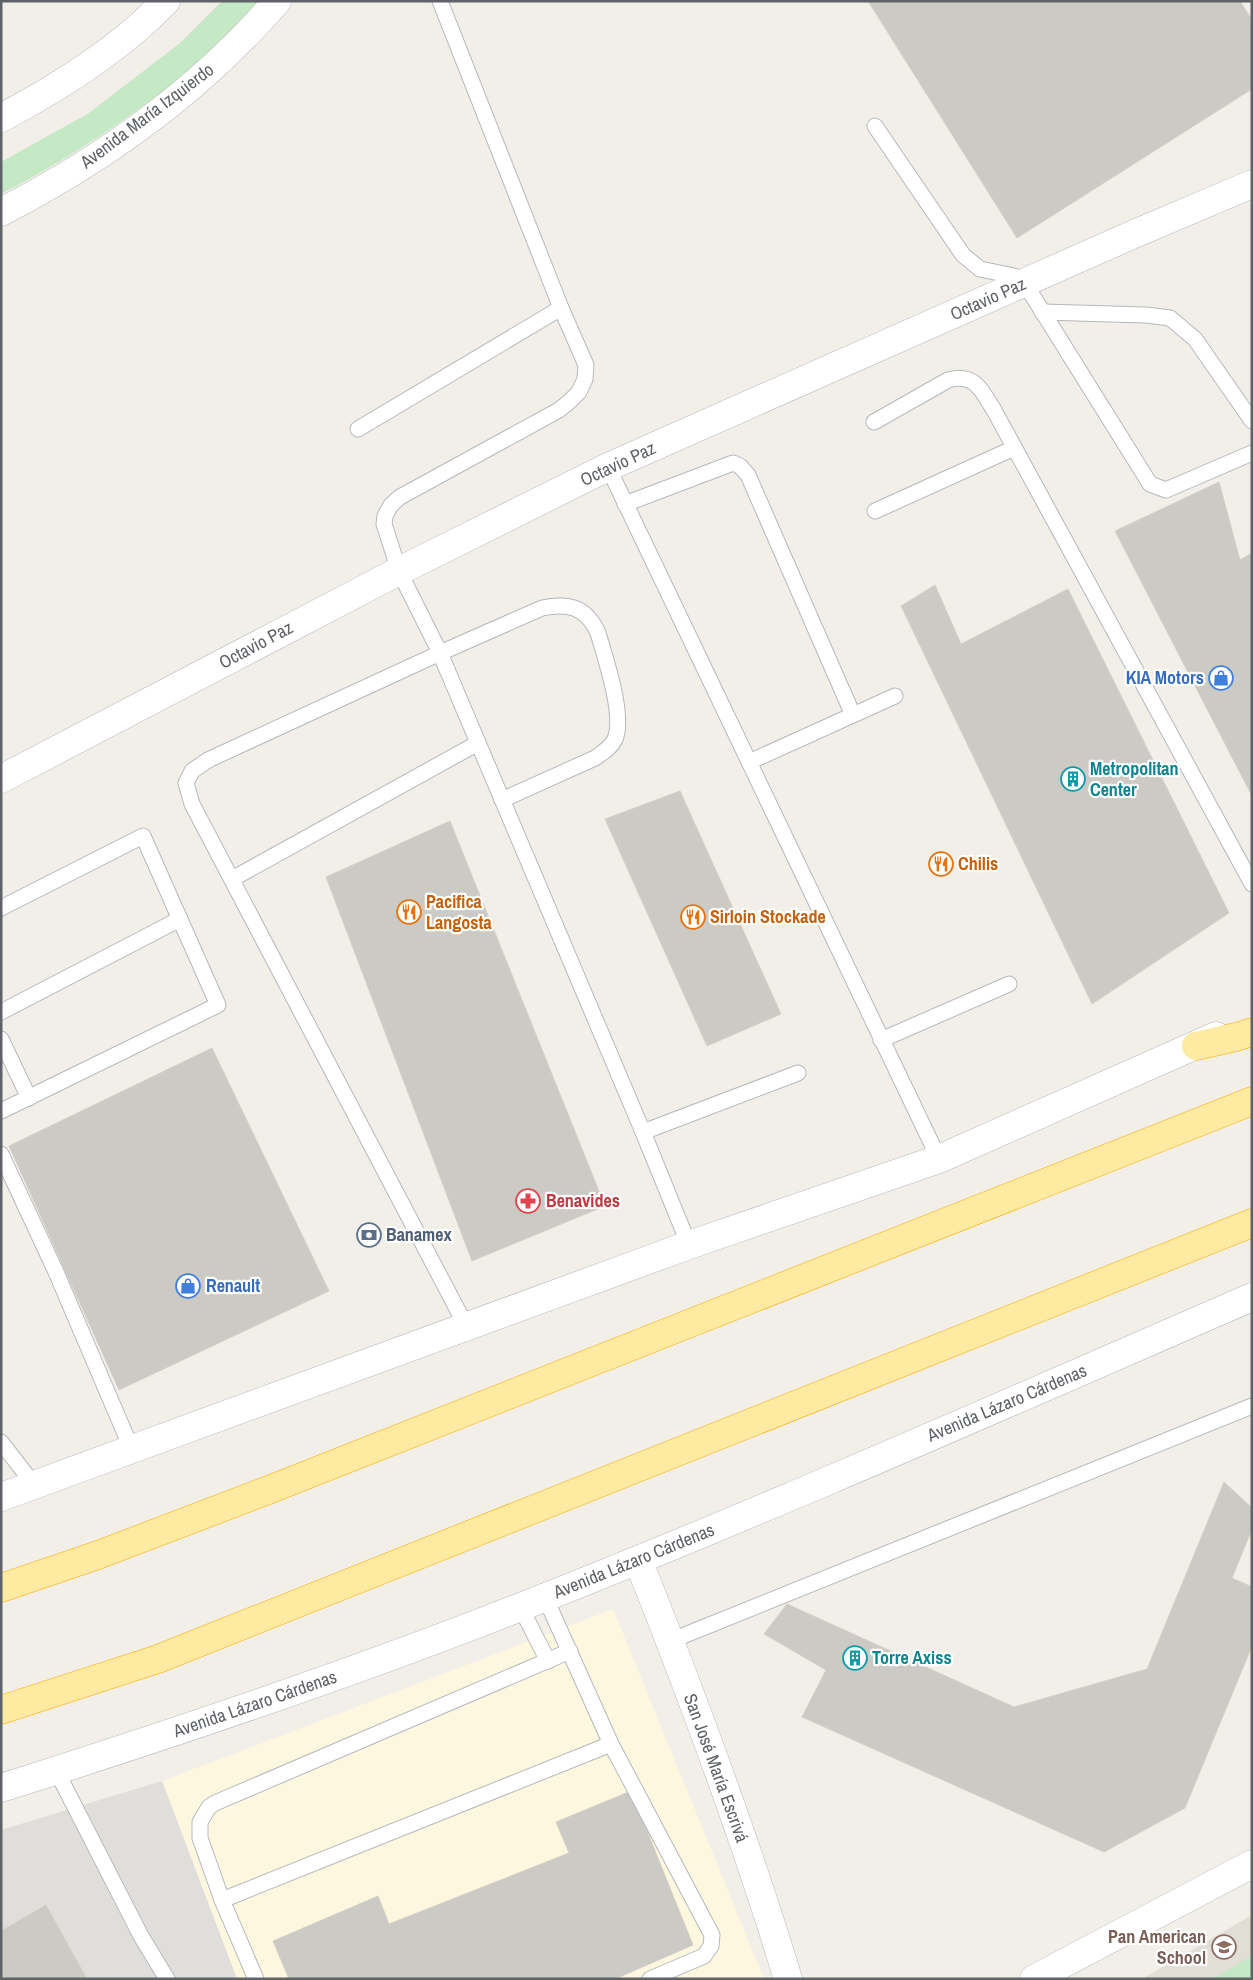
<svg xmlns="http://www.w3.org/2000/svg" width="1253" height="1980" viewBox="0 0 1253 1980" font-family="'Archivo Narrow',sans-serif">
<rect width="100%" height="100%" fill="#f1efe8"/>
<!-- commercial -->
<polygon fill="#fef7e0" points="613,1609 764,1979 237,1979 162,1781"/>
<!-- industrial -->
<polygon fill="#e0deda" points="162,1781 237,1979 1,1979 1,1830"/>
<!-- education -->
<polygon fill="#e1ded6" points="1252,1915 1252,1979 1142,1979"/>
<!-- green -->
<g fill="#c5e8c5">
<path d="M 222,1 L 264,1 C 249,15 236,31 220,44 C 154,102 80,153 1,194 L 1,162 L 89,113 L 180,43 Z"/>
<polygon points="1252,1956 1252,1979 1212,1979"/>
</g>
<!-- building -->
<g fill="#cccac5" stroke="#d6d1c6">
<polygon points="868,1 1240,1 1252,20 1252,89 1017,238"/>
<polygon points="1219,482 1240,560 1252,553 1252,796 1115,531"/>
<polygon points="935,585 961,644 1068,589 1229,913 1092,1004 901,606"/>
<polygon points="680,791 781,1014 707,1046 605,819"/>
<polygon points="450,821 605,1206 472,1261 326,877"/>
<polygon points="212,1048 329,1291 119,1390 9,1146"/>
<polygon points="1224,1482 1252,1508 1252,1529 1232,1578 1252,1587 1252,1646 1185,1808 1104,1852 802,1717 826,1670 764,1634 787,1604 1014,1707 1147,1669"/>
<polygon points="631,1791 693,1945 615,1979 289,1979 273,1941 378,1896 389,1924 569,1853 556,1822"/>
<polygon points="46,1905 87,1979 1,1979 1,1931"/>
</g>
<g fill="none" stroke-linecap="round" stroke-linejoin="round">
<!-- service casing -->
<g stroke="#b5b8bc" stroke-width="17">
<g id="service">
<polyline points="440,1 561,308 586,365 585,379 579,392 570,401 559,410 400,497 391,505 385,516 384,524 399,571 440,653 643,1132 689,1245"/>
<polyline points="875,126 963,255 980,269 1014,276 1024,282 1150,484 1166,490 1252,453"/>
<polyline points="1042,312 1146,315 1170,318 1195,339 1252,421"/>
<path d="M 874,422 L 948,380 C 975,372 982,391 995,412 L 1252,884"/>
<polyline points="358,429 561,308"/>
<polyline points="608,467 939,1159"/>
<polyline points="625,504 733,463 740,466 748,475 853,715"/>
<polyline points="875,511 1014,448"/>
<polyline points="749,762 895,696"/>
<polyline points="232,879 478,743"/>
<polyline points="1,908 143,836 218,1005 1,1111"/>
<polyline points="1,1012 180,919"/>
<polyline points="1,1039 29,1098"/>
<polyline points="881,1040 1009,984"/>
<polyline points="643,1132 798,1073"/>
<polyline points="1,1154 56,1272 132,1450"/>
<path d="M 466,1326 L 192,804 L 186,783 L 192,771 L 208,760 L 440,653 L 542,608 C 568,603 586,606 598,633 C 605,657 625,716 615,739 C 611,748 602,753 595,758 L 502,800"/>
<polyline points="1,1442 35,1486"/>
<polyline points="545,1597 611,1744 712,1935 711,1946 704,1956 650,1979"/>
<polyline points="521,1608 548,1661"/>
<polyline points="670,1641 1252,1406"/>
<polyline points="56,1770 141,1936 167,1979"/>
<polyline points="222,1900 611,1744"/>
<polyline points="256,1979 222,1900 200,1838 200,1822 209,1807 215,1803 570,1651"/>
</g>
</g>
<!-- minor casing -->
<g stroke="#b5b8bc" stroke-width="29">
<g id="minor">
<polyline points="1,779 399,571 608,467 1134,234 1252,184"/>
<path d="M 638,1560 C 693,1698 745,1837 788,1979"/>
<polyline points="1034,1979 1252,1864"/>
</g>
</g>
<!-- tertiary casing -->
<g stroke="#b5b8bc" stroke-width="29">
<g id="tertiary">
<path d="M 1,118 C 58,88 121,48 166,1"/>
<path d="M 1,212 C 104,159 201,89 277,1"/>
<polyline points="1,1497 689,1245 939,1159 1216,1036"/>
<path d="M 1,1788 C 175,1733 348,1675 518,1608 C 765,1511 1008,1403 1252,1297"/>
</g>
</g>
<!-- trunk casing -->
<g stroke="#f9ab00" stroke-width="29">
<g id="trunk">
<polyline points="1196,1046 1236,1037 1252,1032"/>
<polyline points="1,1588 98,1555 271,1489 1252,1101"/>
<polyline points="1,1710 158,1659 1252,1223"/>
</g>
</g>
<!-- service -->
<use href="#service" stroke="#fff" stroke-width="15"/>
<!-- minor -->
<use href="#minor" stroke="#fff" stroke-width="28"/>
<!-- tertiary -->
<use href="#tertiary" stroke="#fff" stroke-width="28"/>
<!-- trunk -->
<use href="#trunk" stroke="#feeaa1" stroke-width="28"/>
</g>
<!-- icons -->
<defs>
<g id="shop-ring" transform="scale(1.25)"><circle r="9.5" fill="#fff" stroke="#3f7fe0" stroke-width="1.5"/><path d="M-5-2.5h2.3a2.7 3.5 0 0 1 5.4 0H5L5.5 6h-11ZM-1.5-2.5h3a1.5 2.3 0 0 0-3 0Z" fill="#3f7fe0"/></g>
<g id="building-ring" transform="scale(1.25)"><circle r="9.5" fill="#fff" stroke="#0f9aa8" stroke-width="1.5"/><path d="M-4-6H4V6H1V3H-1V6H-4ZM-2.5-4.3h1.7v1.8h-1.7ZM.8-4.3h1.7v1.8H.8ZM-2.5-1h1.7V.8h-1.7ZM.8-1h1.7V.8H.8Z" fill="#0f9aa8"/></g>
<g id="restaurant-ring" transform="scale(1.25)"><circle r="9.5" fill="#fff" stroke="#e8710a" stroke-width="1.5"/><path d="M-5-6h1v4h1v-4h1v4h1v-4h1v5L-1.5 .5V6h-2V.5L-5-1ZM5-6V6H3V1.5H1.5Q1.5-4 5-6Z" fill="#e8710a"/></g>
<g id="pharmacy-ring" transform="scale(1.25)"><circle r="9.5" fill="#fff" stroke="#e0444e" stroke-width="1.5"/><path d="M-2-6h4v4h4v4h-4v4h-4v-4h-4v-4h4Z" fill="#e0444e"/></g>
<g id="bank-ring" transform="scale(1.25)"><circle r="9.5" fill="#fff" stroke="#5c6f8a" stroke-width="1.5"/><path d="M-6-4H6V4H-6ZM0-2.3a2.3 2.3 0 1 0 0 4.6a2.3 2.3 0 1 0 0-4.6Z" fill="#5c6f8a"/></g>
<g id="school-ring" transform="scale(1.25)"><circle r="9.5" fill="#fff" stroke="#8d6e63" stroke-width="1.5"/><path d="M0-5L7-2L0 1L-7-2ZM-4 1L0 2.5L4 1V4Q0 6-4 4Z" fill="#8d6e63"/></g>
</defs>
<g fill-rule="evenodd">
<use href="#shop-ring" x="1221" y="678"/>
<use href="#building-ring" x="1073" y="779"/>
<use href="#restaurant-ring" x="941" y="864"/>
<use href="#restaurant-ring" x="409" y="912"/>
<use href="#restaurant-ring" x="693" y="917"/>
<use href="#pharmacy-ring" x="528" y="1201"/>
<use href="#bank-ring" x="369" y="1235"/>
<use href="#shop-ring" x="188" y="1286"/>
<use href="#building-ring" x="855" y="1658"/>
<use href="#school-ring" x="1224" y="1947"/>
</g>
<g text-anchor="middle" stroke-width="4.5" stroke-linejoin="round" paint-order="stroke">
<!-- street labels -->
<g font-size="18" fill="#5f6368" stroke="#fff">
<text transform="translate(147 116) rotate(-37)" y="6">Avenida María Izquierdo</text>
<text transform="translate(988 299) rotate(-24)" y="6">Octavio Paz</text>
<text transform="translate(618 464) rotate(-25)" y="6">Octavio Paz</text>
<text transform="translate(256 645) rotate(-28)" y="6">Octavio Paz</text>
<text transform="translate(1007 1403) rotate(-23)" y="6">Avenida Lázaro Cárdenas</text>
<text transform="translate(634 1561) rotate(-22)" y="6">Avenida Lázaro Cárdenas</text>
<text transform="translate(255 1704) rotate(-19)" y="6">Avenida Lázaro Cárdenas</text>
<text transform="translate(716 1768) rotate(70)" y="6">San José María Escrivá</text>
</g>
<!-- shop labels -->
<g font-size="18" font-weight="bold" fill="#366cbe" stroke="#fff" text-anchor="end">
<text x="1204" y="684">KIA Motors</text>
<text x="206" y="1292" text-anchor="start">Renault</text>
</g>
<!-- culture labels -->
<g font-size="18" font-weight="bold" fill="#0d838f" stroke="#fff" text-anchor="start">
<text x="1090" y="775">Metropolitan<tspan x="1090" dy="21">Center</tspan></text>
<text x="872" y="1664">Torre Axiss</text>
</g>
<!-- food labels -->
<g font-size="18" font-weight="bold" fill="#c56008" stroke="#fff" text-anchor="start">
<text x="958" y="870">Chilis</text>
<text x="426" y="908">Pacifica<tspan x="426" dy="21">Langosta</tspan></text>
<text x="710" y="923">Sirloin Stockade</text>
</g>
<!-- health labels -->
<g font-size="18" font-weight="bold" fill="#be3a42" stroke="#fff" text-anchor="start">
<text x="546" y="1207">Benavides</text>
</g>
<!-- service labels -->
<g font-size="18" font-weight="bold" fill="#4e5e75" stroke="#fff" text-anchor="start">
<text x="386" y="1241">Banamex</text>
</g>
<!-- education labels -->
<g font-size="18" font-weight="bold" fill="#785e54" stroke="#fff" text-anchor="end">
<text x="1206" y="1943">Pan American<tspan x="1206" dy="21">School</tspan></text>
</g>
</g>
<!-- border -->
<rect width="1253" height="1980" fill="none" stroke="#5f6368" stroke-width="5"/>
</svg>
